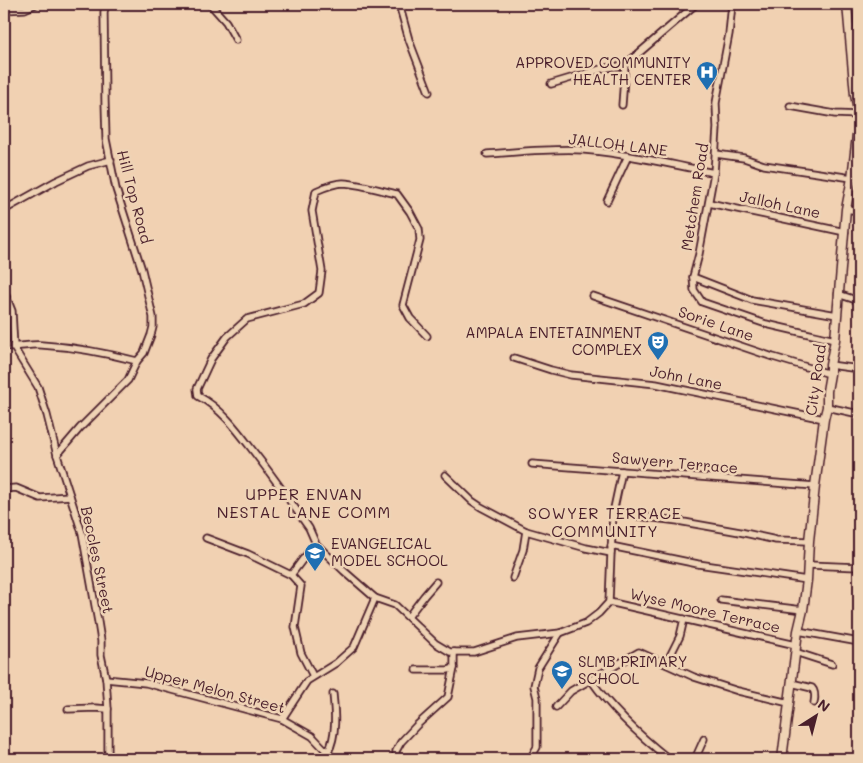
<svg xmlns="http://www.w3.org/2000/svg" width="863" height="763" viewBox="0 0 863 763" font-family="Mali,sans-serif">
<rect width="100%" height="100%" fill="#f1d1b2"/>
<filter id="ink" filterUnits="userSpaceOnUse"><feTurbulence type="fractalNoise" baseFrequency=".02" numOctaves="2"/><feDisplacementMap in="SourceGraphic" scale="10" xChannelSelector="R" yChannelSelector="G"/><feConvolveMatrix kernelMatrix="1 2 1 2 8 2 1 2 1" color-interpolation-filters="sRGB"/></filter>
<g filter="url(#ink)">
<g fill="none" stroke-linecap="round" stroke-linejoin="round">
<!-- minor casing -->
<g stroke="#4a1f2b" stroke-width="9">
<g id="minor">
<polyline points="210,4 226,22 236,40"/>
<polyline points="399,4 409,40 429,92"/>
<polyline points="732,4 729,34 716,103 717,128 714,173 699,254 693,277 694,290 702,302 766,324 835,340"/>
<polyline points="4,10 25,9 36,4"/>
<polyline points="625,65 696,4"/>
<polyline points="551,84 601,69 625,65 622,105"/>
<polyline points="790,106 835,114 859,115"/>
<path d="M 487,154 C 518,152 554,148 584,150 C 628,154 671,164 714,173"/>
<polyline points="716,154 744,158 764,165 852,178"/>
<polyline points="607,201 628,156"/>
<polyline points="709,203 845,232"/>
<polyline points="846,209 859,211"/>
<polyline points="4,210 56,181 88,166 111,160"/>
<polyline points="693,277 752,300 837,315"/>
<polyline points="4,291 12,311 14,348 38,387 47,415 57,455 82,533 98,622 101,641 101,655 106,679 108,709 108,759"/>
<polyline points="838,294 859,301"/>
<polyline points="593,296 773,357 830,374"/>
<path d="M 427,336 L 410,318 L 403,305 L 420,240 L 419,229 L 410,212 L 397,194 C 380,190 360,184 343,183 C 334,183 325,187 316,191 L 312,211 L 322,271 L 319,293 L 304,304 L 247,319 L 227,337 L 211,359 L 197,389 L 198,396 C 223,409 240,434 257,456 C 275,479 292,504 309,528 L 316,544 L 344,571 L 375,598 L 395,605 L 435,643 L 450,652 L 474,652 L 517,638 L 560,633 L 586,623 L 599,613 L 609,602 L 611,553"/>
<path d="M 4,346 C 18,348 28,344 42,345 C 74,347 106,353 137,361"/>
<polyline points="514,358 551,370 571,375 656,384 824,419"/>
<polyline points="830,365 859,369"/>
<polyline points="827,407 859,414"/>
<polyline points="57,455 80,428 128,380 137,361 144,353 151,335 153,327 153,317 142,270 116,189 106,139 105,101 104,12 106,4"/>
<polyline points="532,464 815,486"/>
<polyline points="445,475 472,501 481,507 526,531 586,548 611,553 613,513 622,471"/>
<polyline points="4,489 16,488 40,498 70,496"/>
<polyline points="613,513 678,521 740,532 776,540 809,541"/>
<polyline points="206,538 248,554 291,575 301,586 295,627 301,653 313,676"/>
<polyline points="611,546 698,564 807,580"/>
<polyline points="808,565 858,567"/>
<polyline points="291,575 303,559 316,544"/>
<polyline points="513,578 523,550 526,531"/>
<polyline points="721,600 803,610"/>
<polyline points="609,602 796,645"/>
<polyline points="408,617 424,596 436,582"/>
<polyline points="798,631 859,642"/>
<polyline points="795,652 832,664"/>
<polyline points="666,664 680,636 684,619"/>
<polyline points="416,670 448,670 454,668 454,652"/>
<polyline points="106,679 146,683 282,719 312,736 334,759"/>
<path d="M 591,680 C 612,710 640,736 669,759"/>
<path d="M 791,683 L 812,688 C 816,692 815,698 814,703"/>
<polyline points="556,707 571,691 639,652 694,677 738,691 789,703"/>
<polyline points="68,709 95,708 108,709"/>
<polyline points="282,719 307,681 336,663 354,647 375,598"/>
<path d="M 328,752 C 337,735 335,713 333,694"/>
<polyline points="396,759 396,751 401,742 417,725 448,697 454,668"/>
<polyline points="530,759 537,747 537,698 534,686 538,668 560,633"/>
<polyline points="695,759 704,739"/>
</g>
</g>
<!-- secondary casing -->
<g stroke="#4a1f2b" stroke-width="11">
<polyline id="secondary" points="782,759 798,631 803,610 807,580 809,541 815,486 824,419 827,407 827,391 830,374 830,365 835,340 846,209 852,178 858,127 859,115 855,95 847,4"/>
</g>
<!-- minor -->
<use href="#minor" stroke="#efd3b5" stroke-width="5.5"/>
<!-- secondary -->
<use href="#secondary" stroke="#efd3b5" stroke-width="8"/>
</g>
</g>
<!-- icons -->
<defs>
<g id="hospital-pin" transform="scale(1.125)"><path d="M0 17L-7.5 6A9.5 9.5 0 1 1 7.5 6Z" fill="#1f6fb2" stroke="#efd3b5"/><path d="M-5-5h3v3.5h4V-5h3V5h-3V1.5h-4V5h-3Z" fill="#fff"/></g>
<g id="theatre-pin" transform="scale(1.125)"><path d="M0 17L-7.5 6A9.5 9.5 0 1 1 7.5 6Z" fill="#1f6fb2" stroke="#efd3b5"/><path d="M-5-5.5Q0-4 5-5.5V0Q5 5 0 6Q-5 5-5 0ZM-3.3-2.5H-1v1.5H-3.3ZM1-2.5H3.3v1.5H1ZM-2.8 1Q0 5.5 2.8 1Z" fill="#fff"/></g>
<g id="school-pin" transform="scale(1.125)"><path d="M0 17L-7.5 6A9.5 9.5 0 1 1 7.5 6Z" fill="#1f6fb2" stroke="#efd3b5"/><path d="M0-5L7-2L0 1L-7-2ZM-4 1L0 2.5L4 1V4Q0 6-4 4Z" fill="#fff"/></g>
</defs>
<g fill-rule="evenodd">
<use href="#hospital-pin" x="707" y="72"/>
<use href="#theatre-pin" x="658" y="342"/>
<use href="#school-pin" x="315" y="553"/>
<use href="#school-pin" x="562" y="671"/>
</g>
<g text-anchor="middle" stroke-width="5" stroke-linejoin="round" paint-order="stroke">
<!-- poi labels -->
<g font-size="15" fill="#4a1f2b" stroke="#efd3b5" text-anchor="end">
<text x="691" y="68">APPROVED COMMUNITY<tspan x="691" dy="17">HEALTH CENTER</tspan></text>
<text x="642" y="338">AMPALA ENTETAINMENT<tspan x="642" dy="17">COMPLEX</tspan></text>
<text x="331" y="549" text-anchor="start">EVANGELICAL<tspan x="331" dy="17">MODEL SCHOOL</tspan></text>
<text x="578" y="667" text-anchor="start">SLMB PRIMARY<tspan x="578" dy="17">SCHOOL</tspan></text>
</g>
<!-- street labels -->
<g font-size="15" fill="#4a1f2b" stroke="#efd3b5">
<text transform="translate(618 145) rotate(7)" y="5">JALLOH LANE</text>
<text transform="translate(134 197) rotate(75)" y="5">Hill Top Road</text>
<text transform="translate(695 197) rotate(-81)" y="5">Metchem Road</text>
<text transform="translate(780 205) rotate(12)" y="5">Jalloh Lane</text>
<text transform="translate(716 324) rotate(19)" y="5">Sorie Lane</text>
<text transform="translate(686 378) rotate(11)" y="5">John Lane</text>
<text transform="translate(816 380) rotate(-82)" y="5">City Road</text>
<text transform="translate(675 463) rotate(5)" y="5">Sawyerr Terrace</text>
<text transform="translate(97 560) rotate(78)" y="5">Beccles Street</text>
<text transform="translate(705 611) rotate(13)" y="5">Wyse Moore Terrace</text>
<text transform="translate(215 690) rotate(15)" y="5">Upper Melon Street</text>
</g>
<!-- neighbourhood labels -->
<g font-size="16" letter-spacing="1" fill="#4a1f2b" stroke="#efd3b5">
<text x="304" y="500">UPPER ENVAN<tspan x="304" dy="18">NESTAL LANE COMM</tspan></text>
<text x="605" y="519">SOWYER TERRACE<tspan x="605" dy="18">COMMUNITY</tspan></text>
</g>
</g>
<!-- margin -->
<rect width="863" height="763" fill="none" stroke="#efd3b5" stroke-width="20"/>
<rect x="10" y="10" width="843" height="743" fill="none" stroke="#4a1f2b" stroke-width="2" filter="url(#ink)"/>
<!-- north arrow -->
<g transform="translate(816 716) rotate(36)" stroke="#efd3b5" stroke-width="4" paint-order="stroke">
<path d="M0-4L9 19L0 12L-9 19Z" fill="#4a1f2b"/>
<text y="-8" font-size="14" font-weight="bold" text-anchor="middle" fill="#4a1f2b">N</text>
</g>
</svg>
